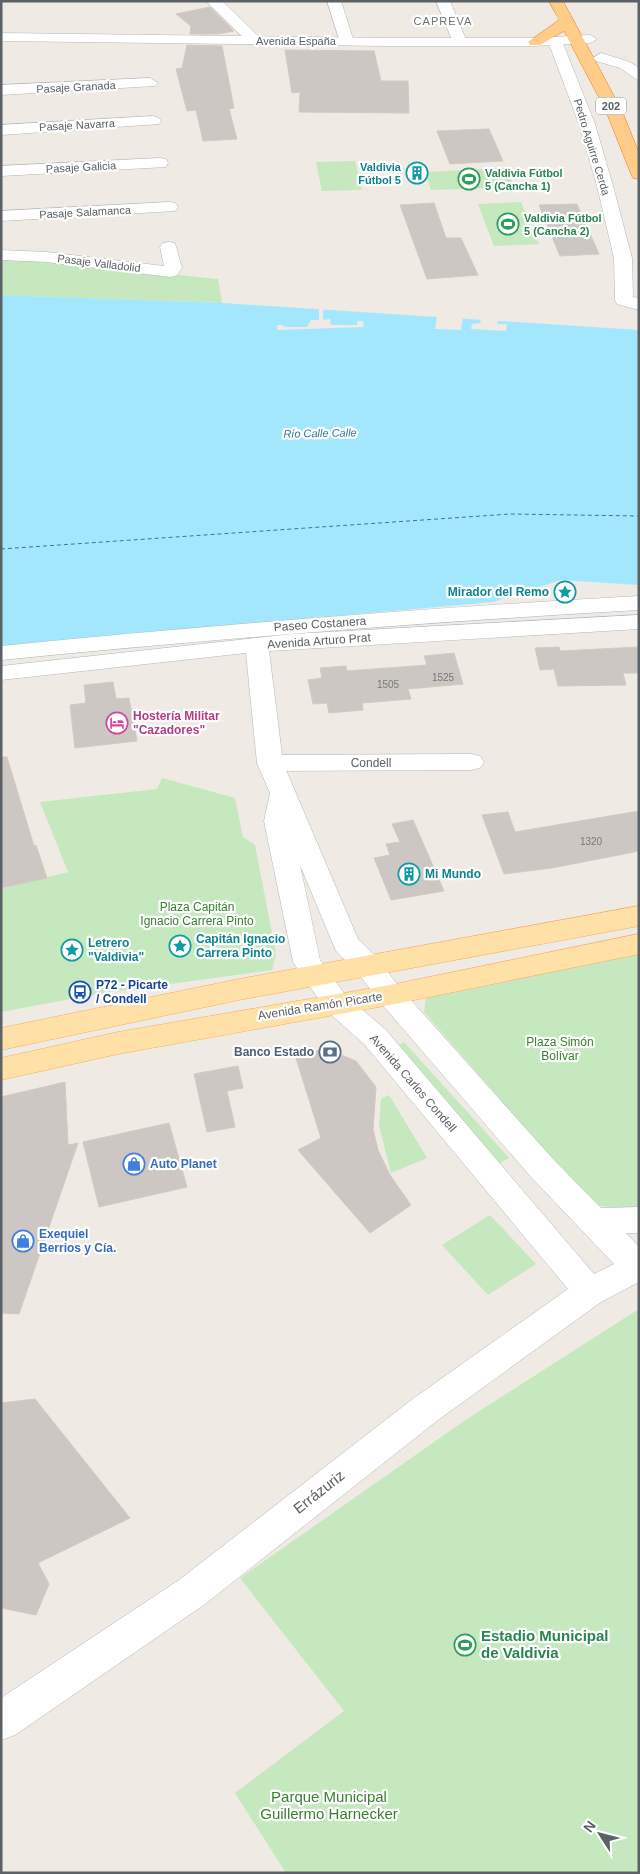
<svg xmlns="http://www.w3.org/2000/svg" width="640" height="1874" viewBox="0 0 640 1874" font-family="Helvetica,sans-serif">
<rect width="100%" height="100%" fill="#efeae3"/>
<!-- green -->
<g fill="#c5e8be">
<polygon points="355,161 362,190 322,191 316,162"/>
<polygon points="506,168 514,187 431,190 425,172"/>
<polygon points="521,202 539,244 494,246 478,204"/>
<polygon points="1,257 218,279 222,303 1,295"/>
<polygon points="162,778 235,798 243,837 255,845 276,954 272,970 97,994 1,1012 1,889 68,872 40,802 157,789"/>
<polygon points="639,954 639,1210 592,1205 424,1012 426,997"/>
<polygon points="404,1042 509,1158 499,1164 397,1047"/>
<polygon points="389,1095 427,1158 391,1173 379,1125 381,1099"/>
<polygon points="490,1215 536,1264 488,1295 442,1245"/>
<polygon points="639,1309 639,1873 286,1873 235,1793 344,1711 240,1578 467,1419"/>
</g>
<!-- water -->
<polygon fill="#a3e7ff" points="1,295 222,303 639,330 639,585 561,580 493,602 1,646"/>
<!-- pier -->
<g fill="#efeae3">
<polygon points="319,306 323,306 323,320 330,319 331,325 357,325 357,321 363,321 364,327 277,330 277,325 283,325 284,327 307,327 311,320 319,320"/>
<polygon points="437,316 463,317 461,330 435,329"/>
<polygon points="481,319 498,320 497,324 507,324 506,331 471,329 472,324 480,323"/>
</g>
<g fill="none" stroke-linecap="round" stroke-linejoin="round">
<!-- ferry -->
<polyline stroke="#33789c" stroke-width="1" stroke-dasharray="4 3" stroke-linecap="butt" points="1,549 510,514 639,516"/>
</g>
<!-- building -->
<g fill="#ccc7c2" stroke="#d4cac1">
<polygon points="210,7 234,31 219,34 190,34 191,26 176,14"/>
<polygon points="187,45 222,46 234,108 229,109 237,139 203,141 196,110 187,111 176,69 182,68"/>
<polygon points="285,50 374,51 381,81 408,81 409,113 299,112 300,92 292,93"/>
<polygon points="489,129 503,161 450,164 437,131"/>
<polygon points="434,203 446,238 461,238 478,275 427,279 400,205"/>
<polygon points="577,204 599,254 560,256 539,205"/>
<polygon points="559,647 560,651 639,647 639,673 623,673 626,685 558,686 554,669 540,670 535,648"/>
<polygon points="454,653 463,684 408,689 411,699 362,703 363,710 329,713 327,703 313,704 308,680 322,678 320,668 346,666 347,671 427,665 424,656"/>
<polygon points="113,682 116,699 129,698 137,741 75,748 70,705 86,703 84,685"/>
<polygon points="1,757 7,757 34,846 36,845 47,878 1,888"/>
<polygon points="639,811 639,851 552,868 504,874 482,815 508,812 515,832"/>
<polygon points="413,820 444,891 391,900 374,858 390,855 386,844 400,842 392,824"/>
<polygon points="327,1049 356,1061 376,1087 373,1129 378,1150 390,1175 411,1205 370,1233 298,1150 321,1138 295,1055"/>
<polygon points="238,1066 243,1088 227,1091 235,1127 207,1132 194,1074"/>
<polygon points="65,1082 68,1145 78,1143 19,1314 1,1313 1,1097"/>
<polygon points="169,1123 187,1187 99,1207 83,1142"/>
<polygon points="35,1399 130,1518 38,1563 49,1584 36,1615 1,1608 1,1403"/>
</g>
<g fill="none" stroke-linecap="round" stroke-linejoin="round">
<!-- street casing -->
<g stroke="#b4b7bb" stroke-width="1">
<g id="street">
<polygon points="206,1 222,1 260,38 262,41 260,44 250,44"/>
<polygon points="327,1 341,1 354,42 352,45 342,45 340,42"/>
<polygon points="436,1 450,1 467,42 465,45 455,45 453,42"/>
<polygon points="555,37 562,41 595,124 613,186 632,258 633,297 639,298 639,310 617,304 615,300 614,258 597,186 579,124 548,41"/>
<polygon points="601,53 630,62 639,68 639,81 620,68 596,61 593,58"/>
<polygon points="150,78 158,83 155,86 1,95 1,85"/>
<polygon points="153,116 159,118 161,121 159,124 1,135 1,125"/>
<polygon points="160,158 166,159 168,163 166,167 1,176 1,166"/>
<polygon points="169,202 175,203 178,207 175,211 1,221 1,211"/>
<polygon points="169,242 175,243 182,268 176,276 170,277 47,262 1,260 1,250 47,252 164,266 160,247 163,243"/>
<path d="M 639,596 L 639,610 C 426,622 213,639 1,660 L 1,646 C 213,625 426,608 639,596 Z"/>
<polygon points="471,754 480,756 484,762 480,768 471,770 270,771 261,769 257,763 261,757 270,755"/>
</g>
</g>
<!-- secondary casing -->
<g stroke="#b2b8bc" stroke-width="1">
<g id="secondary">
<polygon points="1,33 388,38 535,38 590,35 597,39 590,43 535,46 388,46 1,41"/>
<path d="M 639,615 L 639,629 L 269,651 L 283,763 L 358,939 L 378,959 L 400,988 L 553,1159 L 601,1208 L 639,1207 L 639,1233 L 626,1233 L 639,1247 L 639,1282 L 601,1302 L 438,1420 L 205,1604 L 15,1735 L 1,1740 L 1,1698 L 179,1580 L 414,1398 L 568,1289 L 365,1045 L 326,1010 L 293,962 L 264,821 L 270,793 L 257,763 L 246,653 L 1,680 L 1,666 L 292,634 ZM 300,865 L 336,951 L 358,973 L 380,1002 L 531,1177 L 614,1264 L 594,1274 L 385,1029 L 346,996 L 320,960 Z"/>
</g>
</g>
<!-- primary casing -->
<g stroke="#f9ac51" stroke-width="1">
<g id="primary">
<polygon points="639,906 639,926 239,1000 1,1050 1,1028 239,979"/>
<polygon points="639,934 639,954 390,1005 118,1054 1,1080 1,1058 118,1032 390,985"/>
</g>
</g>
<!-- highway casing -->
<g stroke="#f27b00" stroke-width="1">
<polygon id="highway" points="549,1 563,1 622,111 639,153 639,179 633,178 631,174 606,111 564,31 540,45 530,45 528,42 559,20"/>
</g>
<!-- street -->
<use href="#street" fill="#fff" fill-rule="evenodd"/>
<!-- secondary -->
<use href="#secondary" fill="#fff" fill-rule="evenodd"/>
<!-- primary -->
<use href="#primary" fill="#ffe1a8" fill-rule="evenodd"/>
<!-- highway -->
<use href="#highway" fill="#ffcc8a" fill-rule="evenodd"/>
</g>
<!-- icons -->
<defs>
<g id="building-ring" transform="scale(1.125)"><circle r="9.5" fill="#fff" stroke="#0f9aa8" stroke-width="1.5"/><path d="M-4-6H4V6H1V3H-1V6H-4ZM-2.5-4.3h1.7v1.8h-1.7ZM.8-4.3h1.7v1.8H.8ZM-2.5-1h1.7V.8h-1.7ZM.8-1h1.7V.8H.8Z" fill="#0f9aa8"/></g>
<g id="stadium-ring" transform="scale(1.125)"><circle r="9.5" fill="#fff" stroke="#2e9e5b" stroke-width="1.5"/><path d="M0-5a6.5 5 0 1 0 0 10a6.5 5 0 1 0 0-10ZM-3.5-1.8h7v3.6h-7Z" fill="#2e9e5b"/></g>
<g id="sight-ring" transform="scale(1.125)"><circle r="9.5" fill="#fff" stroke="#0f9aa8" stroke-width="1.5"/><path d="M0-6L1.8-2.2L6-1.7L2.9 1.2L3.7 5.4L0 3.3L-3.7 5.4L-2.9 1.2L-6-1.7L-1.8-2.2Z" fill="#0f9aa8"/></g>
<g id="hotel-ring" transform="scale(1.125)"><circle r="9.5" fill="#fff" stroke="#d1479c" stroke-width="1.5"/><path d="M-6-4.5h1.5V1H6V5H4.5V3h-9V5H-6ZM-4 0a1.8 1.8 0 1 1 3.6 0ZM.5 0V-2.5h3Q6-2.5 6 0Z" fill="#d1479c"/></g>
<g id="bus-ring" transform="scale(1.125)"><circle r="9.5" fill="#fff" stroke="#1a4fb4" stroke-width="1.5"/><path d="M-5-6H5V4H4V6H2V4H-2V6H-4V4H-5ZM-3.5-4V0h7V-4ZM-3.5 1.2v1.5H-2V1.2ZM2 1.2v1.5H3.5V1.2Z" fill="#1a4fb4"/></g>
<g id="bank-ring" transform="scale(1.125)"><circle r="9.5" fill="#fff" stroke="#5c6f8a" stroke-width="1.5"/><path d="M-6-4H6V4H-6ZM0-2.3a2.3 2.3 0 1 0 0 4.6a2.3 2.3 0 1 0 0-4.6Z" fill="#5c6f8a"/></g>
<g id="shop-ring" transform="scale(1.125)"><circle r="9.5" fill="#fff" stroke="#3f7fe0" stroke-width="1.5"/><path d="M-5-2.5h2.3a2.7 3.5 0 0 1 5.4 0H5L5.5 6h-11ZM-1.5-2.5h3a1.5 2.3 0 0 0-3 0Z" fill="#3f7fe0"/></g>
</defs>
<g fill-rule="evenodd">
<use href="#building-ring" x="417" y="173"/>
<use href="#stadium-ring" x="469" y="179"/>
<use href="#stadium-ring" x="508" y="224"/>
<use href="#sight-ring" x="565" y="592"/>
<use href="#hotel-ring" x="117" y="723"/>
<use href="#building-ring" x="409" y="874"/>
<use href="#sight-ring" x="180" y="946"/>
<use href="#sight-ring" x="72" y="950"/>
<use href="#bus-ring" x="80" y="992"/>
<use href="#bank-ring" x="330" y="1052"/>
<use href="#shop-ring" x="134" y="1164"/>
<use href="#shop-ring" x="23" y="1241"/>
<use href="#stadium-ring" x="465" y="1645"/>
</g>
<g text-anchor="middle" stroke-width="4.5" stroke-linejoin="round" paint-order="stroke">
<!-- number labels -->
<g font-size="10" fill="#777a7c">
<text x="443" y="681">1525</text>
<text x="388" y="688">1505</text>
<text x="591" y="845">1320</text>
</g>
<!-- far-neighbourhood labels -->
<g font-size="11" letter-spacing="1" fill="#6c7377" stroke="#fff">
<text x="443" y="25">CAPREVA</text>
</g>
<!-- far-street labels -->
<g font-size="11" fill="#5b6165" stroke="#fff">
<text x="296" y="45">Avenida España</text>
<text transform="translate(76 87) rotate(-3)" y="4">Pasaje Granada</text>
<text transform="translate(77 125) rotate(-3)" y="4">Pasaje Navarra</text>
<text transform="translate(592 147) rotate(73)" y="4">Pedro Aguirre Cerda</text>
<text transform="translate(81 167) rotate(-3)" y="4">Pasaje Galicia</text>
<text transform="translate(85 212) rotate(-3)" y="4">Pasaje Salamanca</text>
<text transform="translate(99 263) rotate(7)" y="4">Pasaje Valladolid</text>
</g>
<!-- shield labels -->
<rect fill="#fff" stroke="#8c9093" stroke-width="1" x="596" y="97.5" width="30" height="17" rx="4"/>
<g font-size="11" font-weight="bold" fill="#5b6165">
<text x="611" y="110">202</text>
</g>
<!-- far-culture labels -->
<g font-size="11" font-weight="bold" fill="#0d838f" stroke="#fff" text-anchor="end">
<text x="401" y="171">Valdivia<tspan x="401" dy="13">Fútbol 5</tspan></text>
</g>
<!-- far-leisure labels -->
<g font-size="11" font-weight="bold" fill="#27864d" stroke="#fff" text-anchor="start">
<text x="485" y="177">Valdivia Fútbol<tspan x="485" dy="13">5 (Cancha 1)</tspan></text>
<text x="524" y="222">Valdivia Fútbol<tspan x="524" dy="13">5 (Cancha 2)</tspan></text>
</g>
<!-- far-water labels -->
<g font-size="11" font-style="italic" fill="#33789c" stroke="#fff">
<text transform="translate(320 433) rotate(-1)" y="4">Río Calle Calle</text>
</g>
<!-- culture labels -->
<g font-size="12" font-weight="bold" fill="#0d838f" stroke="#fff" text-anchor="start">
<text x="549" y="596" text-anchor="end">Mirador del Remo</text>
<text x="425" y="878">Mi Mundo</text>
<text x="196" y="943">Capitán Ignacio<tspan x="196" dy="14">Carrera Pinto</tspan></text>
<text x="88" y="947">Letrero<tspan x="88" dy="14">"Valdivia"</tspan></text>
</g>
<!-- street labels -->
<g font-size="12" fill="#5b6165" stroke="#fff">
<text transform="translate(320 624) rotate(-4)" y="4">Paseo Costanera</text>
<text transform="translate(319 641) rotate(-4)" y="4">Avenida Arturo Prat</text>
<text x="371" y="767">Condell</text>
<text transform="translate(320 1006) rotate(-9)" y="4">Avenida Ramón Picarte</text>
<text transform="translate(413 1083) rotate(49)" y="4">Avenida Carlos Condell</text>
</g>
<!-- hotel labels -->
<g font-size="12" font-weight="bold" fill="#b23c85" stroke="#fff" text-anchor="start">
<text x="133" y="720">Hostería Militar<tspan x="133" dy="14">"Cazadores"</tspan></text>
</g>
<!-- park labels -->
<g font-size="12" fill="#3a812f" stroke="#fff">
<text x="197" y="911">Plaza Capitán<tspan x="197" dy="14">Ignacio Carrera Pinto</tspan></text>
<text x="560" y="1046">Plaza Simón<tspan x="560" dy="14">Bolívar</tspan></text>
</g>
<!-- transit labels -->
<g font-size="12" font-weight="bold" fill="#164399" stroke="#fff" text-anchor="start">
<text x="96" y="989">P72 - Picarte<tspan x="96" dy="14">/ Condell</tspan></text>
</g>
<!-- service labels -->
<g font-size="12" font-weight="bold" fill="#4e5e75" stroke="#fff" text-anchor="end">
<text x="314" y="1056">Banco Estado</text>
</g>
<!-- shop labels -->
<g font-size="12" font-weight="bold" fill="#366cbe" stroke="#fff" text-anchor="start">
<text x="150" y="1168">Auto Planet</text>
<text x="39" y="1238">Exequiel<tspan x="39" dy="14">Berrios y Cía.</tspan></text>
</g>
<!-- near-street labels -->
<g font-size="15" fill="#5b6165" stroke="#fff">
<text transform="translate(319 1492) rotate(-38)" y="5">Errázuriz</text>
</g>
<!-- near-leisure labels -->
<g font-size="15" font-weight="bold" fill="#27864d" stroke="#fff" text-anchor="start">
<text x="481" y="1641">Estadio Municipal<tspan x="481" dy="17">de Valdivia</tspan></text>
</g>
<!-- near-park labels -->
<g font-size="15" fill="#3a812f" stroke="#fff">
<text x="329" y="1802">Parque Municipal<tspan x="329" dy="17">Guillermo Harnecker</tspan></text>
</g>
</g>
<!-- border -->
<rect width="640" height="1874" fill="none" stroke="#5b6165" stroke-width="5"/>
<!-- north arrow -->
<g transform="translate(600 1834) rotate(306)" stroke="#ffffff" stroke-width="4" paint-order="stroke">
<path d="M0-4L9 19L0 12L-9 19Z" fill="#5b6165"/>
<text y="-8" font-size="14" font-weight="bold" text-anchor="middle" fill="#5b6165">N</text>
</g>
</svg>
